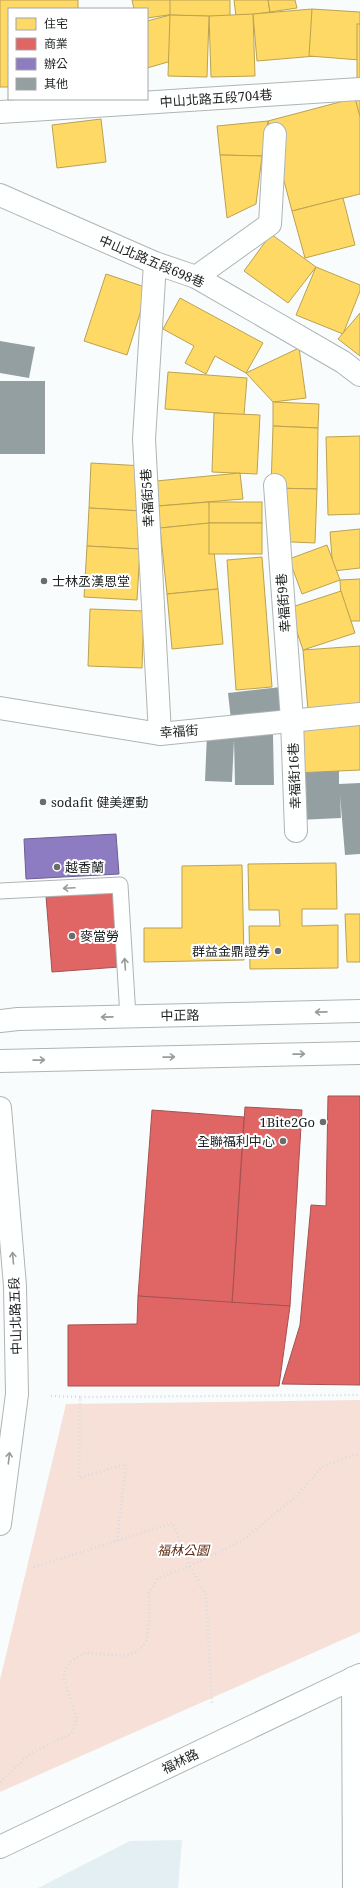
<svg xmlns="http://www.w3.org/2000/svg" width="360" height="1888" viewBox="0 0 360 1888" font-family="'Noto Serif','Noto Sans TC',serif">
<rect width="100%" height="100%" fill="#f8fcfd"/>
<!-- built -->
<polygon fill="#e3eff2" points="182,1840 178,1888 38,1888 130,1841"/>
<!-- green -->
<polygon fill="#f6e0d8" points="360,1400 360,1632 0,1792 0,1680 66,1404"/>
<!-- homes -->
<g fill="#ffd966" stroke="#bba251">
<polygon points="0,0 78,0 78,9 9,9 9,87 0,87"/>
<polygon points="132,0 180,0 182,13 147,18 147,9 134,9"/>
<polygon points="170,0 230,0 230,17 170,15"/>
<polygon points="234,0 268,0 270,12 236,17"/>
<polygon points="268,0 295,0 297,8 270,12"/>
<polygon points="312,9 316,56 257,61 253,14"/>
<polygon points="312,9 360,12 360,60 309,56"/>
<polygon points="253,14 255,76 211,77 209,16"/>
<polygon points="170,15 182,58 147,68 147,21"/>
<polygon points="170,15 209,16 207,77 168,76"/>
<rect x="357" y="24" width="3" height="59"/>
<polygon points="360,97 360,123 355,98"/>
<polygon points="355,98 360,117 360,194 292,211 268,121"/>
<polygon points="101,119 106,162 57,168 52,125"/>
<polygon points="268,121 262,156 220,155 217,126"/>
<polygon points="220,155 262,156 256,204 227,218"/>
<polygon points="343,198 355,245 305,258 292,211"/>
<polygon points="271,234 316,267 288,303 244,271"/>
<polygon points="316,267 360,285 360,291 343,334 296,315"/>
<polygon points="106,274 148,288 127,355 84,341"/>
<polygon points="180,298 263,343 246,373 215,356 206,374 185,363 194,346 163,329"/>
<polygon points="360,313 360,356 338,339"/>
<polygon points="299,348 306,398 273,402 246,373"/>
<polygon points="168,372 247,378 244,415 165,409"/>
<polygon points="273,402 319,404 318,428 273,426"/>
<polygon points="214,413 260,415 257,474 212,472"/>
<polygon points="273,426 318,428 317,489 271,488"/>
<polygon points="360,436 360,514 328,515 326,437"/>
<polygon points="91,463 144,466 142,511 89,508"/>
<polygon points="240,473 243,499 158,506 156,481"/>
<polygon points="271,488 317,489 315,543 270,541"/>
<polygon points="209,502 211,523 160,528 158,506"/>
<rect x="209" y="502" width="53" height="21"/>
<polygon points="89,508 142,511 140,549 87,546"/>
<polygon points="209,523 211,523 218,589 167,594 160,528"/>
<rect x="209" y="523" width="53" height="31"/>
<polygon points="360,529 360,568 333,571 330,532"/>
<polygon points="327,545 340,580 302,594 289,559"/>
<polygon points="87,546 140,549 137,600 84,597"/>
<polygon points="262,557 272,687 236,690 227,560"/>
<polygon points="360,579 360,621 342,621 340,580"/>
<polygon points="218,589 223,644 172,649 167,594"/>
<polygon points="341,591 355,633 303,650 289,608"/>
<polygon points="90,609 144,611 142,668 88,666"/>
<polygon points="360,646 360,706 308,710 303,650"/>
<polygon points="360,724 360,770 295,773 293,727"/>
<polygon points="336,863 337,909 302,909 302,926 338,925 338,968 250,969 249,926 280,926 279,910 249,910 248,864"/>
<polygon points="242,865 244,960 144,962 144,928 182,928 182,866"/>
<polygon points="345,914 360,914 360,962 347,962"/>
</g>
<!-- shops -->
<g fill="#e06666" stroke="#a55151">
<polygon points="113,891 119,967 52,972 46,896"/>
<polygon points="328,1096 360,1096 360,1385 282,1384 300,1325 311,1205 326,1206"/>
<polygon points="245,1107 302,1110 290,1306 232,1303"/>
<polygon points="152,1110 244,1117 232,1303 138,1296"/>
<polygon points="138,1296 290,1306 279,1386 68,1386 68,1325 137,1324"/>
</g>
<!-- offices -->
<polygon fill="#8e7cc3" stroke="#6c6092" points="116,834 119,874 26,879 24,839"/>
<!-- building -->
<g fill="#949fa2">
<polygon points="0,341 35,347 29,378 0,373"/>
<rect x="0" y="381" width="45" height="73"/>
<polygon points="281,687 284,715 231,720 228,693"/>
<polygon points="207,734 273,735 274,785 235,785 234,740 232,782 205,781"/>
<polygon points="339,771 339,784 360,783 360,854 345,855 340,795 341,818 298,820 295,773"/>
</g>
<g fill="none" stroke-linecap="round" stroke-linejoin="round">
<!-- lane casing -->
<g stroke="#b0b4b5" stroke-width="17">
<polyline id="lane" points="0,891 120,885 128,1017"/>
</g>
<!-- street casing -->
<g stroke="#b0b4b5" stroke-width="24">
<g id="street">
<polyline points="0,112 360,89"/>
<polyline points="0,195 155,263 196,277 343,362 360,375"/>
<polyline points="155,263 144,439 160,734"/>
<polyline points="196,277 270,224 275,134"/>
<polyline points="275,485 292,720 296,831"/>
<polyline points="0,708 160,734 360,714"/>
<polyline points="353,1678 354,1888"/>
</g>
</g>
<!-- secondary casing -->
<g stroke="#b0b4b5" stroke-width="24">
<g id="secondary">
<polyline points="0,1021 18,1019 360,1011"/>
<polyline points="0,1061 360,1053"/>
<polyline points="0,1108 15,1286 17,1394 0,1524"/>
</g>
</g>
<!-- primary casing -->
<g stroke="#b0b4b5" stroke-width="24">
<polyline id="primary" points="0,1847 360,1675"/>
</g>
<!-- path -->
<g stroke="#d9dbdb" stroke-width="2.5" stroke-dasharray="1 3" stroke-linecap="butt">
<polyline points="51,1396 80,1397"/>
<polyline points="117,1541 126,1464 79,1478 80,1397 360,1395"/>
<polyline points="34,1567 173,1523 190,1566 206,1595 212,1703"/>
<polyline points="0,1782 31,1753 71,1734 77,1719 64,1679 65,1669 72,1660 85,1653 125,1656 137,1652 146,1642 149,1624 149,1593 158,1578 190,1566 243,1540 296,1496 322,1467 353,1455 360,1454"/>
</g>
<!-- lane -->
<use href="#lane" stroke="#feffff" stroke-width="15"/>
<!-- street -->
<use href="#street" stroke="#feffff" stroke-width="22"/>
<!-- secondary -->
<use href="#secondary" stroke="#feffff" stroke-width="22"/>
<!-- primary -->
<use href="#primary" stroke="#feffff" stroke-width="22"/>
</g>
<!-- one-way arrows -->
<defs><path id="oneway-shaft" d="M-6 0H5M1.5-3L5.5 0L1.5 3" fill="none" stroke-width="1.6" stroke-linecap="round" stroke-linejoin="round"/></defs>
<g stroke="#989b9b">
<use href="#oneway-shaft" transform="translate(69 888) rotate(177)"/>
<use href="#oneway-shaft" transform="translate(125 964) rotate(-94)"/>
<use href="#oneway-shaft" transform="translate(321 1012) rotate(179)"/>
<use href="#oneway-shaft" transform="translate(107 1017) rotate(179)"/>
<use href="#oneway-shaft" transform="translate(299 1054) rotate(-1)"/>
<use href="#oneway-shaft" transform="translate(169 1057) rotate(-1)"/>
<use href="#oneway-shaft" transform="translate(39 1060) rotate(-1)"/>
<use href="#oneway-shaft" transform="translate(13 1258) rotate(-95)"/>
<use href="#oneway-shaft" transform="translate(9 1458) rotate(-83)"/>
</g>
<!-- markers -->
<g fill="#696d6e" stroke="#fff" stroke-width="1.5">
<circle cx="44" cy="581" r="4"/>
<circle cx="43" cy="802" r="4"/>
<circle cx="57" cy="867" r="4"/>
<circle cx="72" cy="936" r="4"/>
<circle cx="278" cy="951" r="4"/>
<circle cx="323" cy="1122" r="4"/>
<circle cx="283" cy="1141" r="4"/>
</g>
<g text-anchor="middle" stroke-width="4" stroke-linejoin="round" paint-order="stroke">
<!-- street labels -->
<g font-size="13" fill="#1c2021" stroke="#fff">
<text transform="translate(216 98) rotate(-4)" y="5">中山北路五段704巷</text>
<text transform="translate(152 261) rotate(23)" y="5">中山北路五段698巷</text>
<text transform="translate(147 498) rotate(-93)" y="5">幸福街5巷</text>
<text transform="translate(283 603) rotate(-94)" y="5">幸福街9巷</text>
<text transform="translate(179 731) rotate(-4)" y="5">幸福街</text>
<text transform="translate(294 776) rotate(-92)" y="5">幸福街16巷</text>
<text transform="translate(180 1015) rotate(-1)" y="5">中正路</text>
<text transform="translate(15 1316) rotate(-92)" y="5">中山北路五段</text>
<text transform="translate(180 1761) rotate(-26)" y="5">福林路</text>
</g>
<!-- poi labels -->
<g font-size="13" fill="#1c2021" stroke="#fff" text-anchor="start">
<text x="52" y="586">士林丞漢恩堂</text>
<text x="51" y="807">sodafit 健美運動</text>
<text x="65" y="872">越香蘭</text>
<text x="80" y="941">麥當勞</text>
<text x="270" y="956" text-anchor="end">群益金鼎證券</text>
<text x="315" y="1127" text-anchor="end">1Bite2Go</text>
<text x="275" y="1146" text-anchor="end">全聯福利中心</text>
</g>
<!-- park labels -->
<g font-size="13" font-style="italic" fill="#602b15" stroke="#fff">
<text x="183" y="1555">福林公園</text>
</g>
</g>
<!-- legend -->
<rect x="8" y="8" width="140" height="92" fill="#ffffff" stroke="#a4a6a6"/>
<rect x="16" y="18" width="20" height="12" fill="#ffd966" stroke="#a4a6a6"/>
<text x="44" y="28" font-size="12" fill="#1c2021">住宅</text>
<rect x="16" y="38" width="20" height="12" fill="#e06666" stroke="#a4a6a6"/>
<text x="44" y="48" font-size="12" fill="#1c2021">商業</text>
<rect x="16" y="58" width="20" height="12" fill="#8e7cc3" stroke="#a4a6a6"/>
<text x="44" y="68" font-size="12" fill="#1c2021">辦公</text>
<rect x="16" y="78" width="20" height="12" fill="#949fa2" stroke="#a4a6a6"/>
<text x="44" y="88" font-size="12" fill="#1c2021">其他</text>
</svg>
